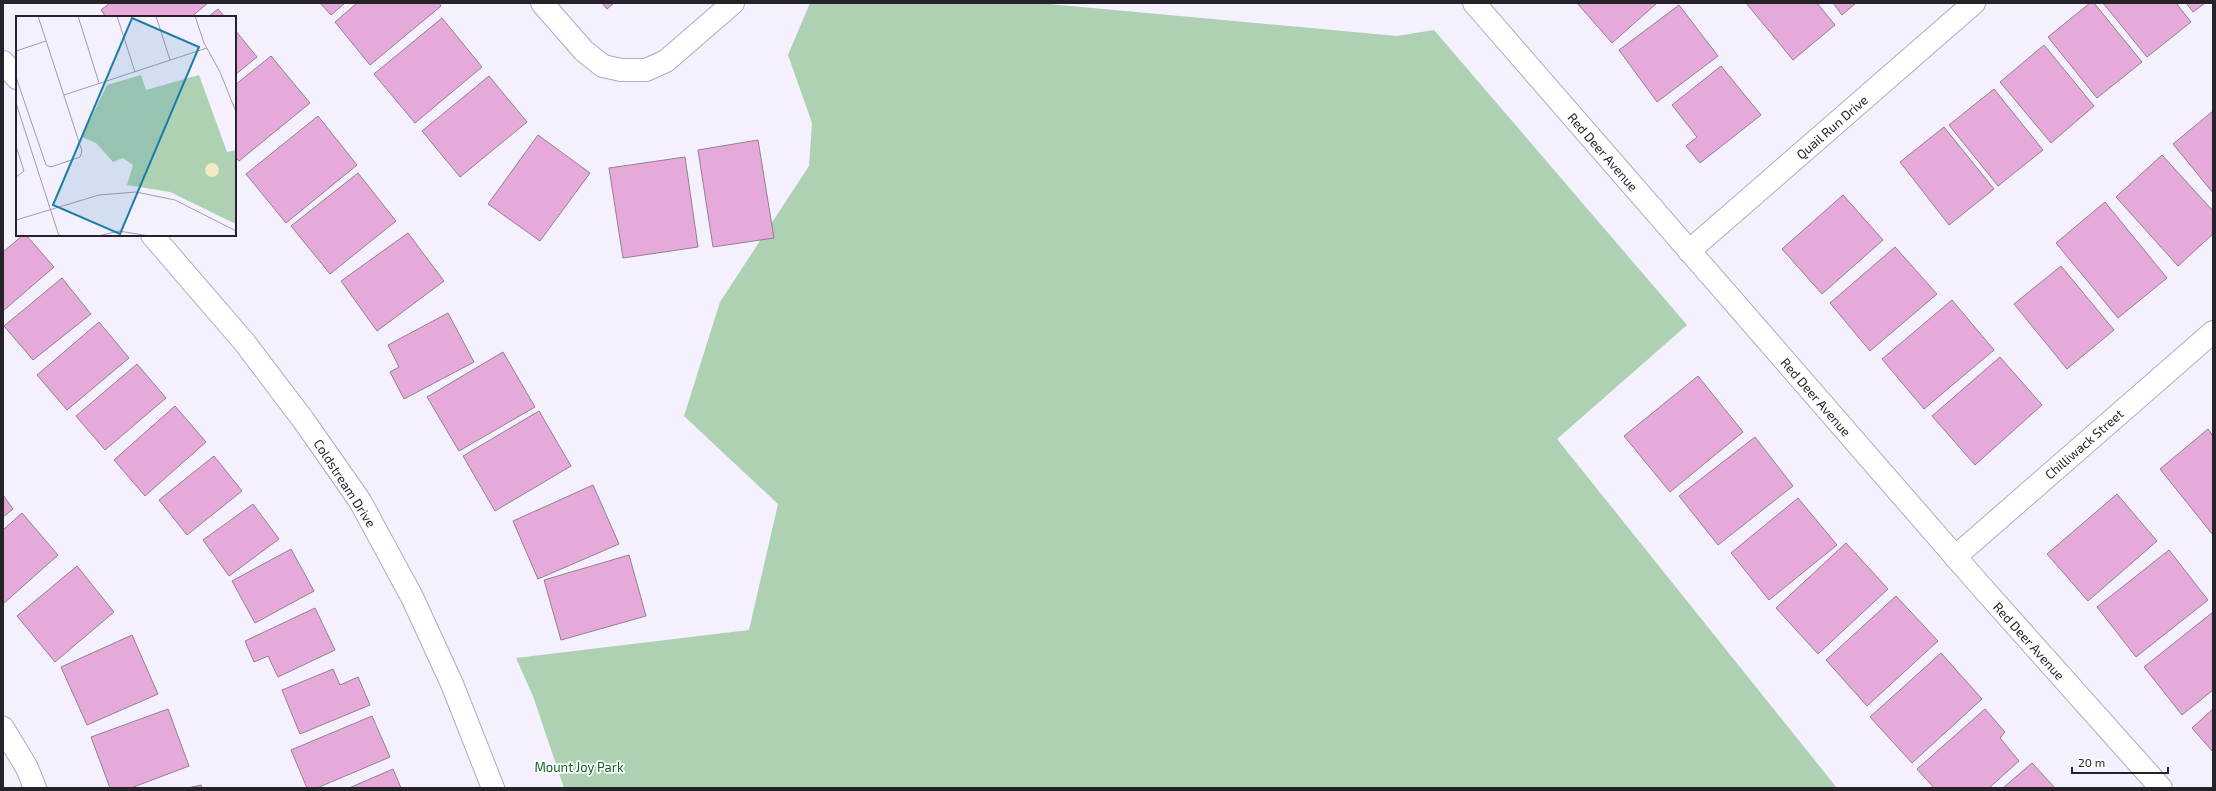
<svg xmlns="http://www.w3.org/2000/svg" width="2216" height="791" viewBox="0 0 2216 791" font-family="'Exo 2',sans-serif">
<rect width="100%" height="100%" fill="#f4f0fe"/>
<!-- green -->
<polygon fill="#add1b2" points="810,3 1038,3 1397,36 1434,30 1687,325 1557,439 1837,788 564,788 533,696 516,658 749,630 778,504 684,416 720,302 809,166 812,123 788,55"/>
<!-- building -->
<g fill="#e6aada" stroke="#93818f">
<polygon points="110,3 208,3 191,17 106,17 101,10"/>
<polygon points="320,3 345,3 331,15"/>
<polygon points="357,3 439,3 441,6 370,65 335,22"/>
<polygon points="602,3 614,3 607,9"/>
<polygon points="1577,3 1657,3 1612,43"/>
<polygon points="1746,3 1817,3 1835,25 1793,60"/>
<polygon points="1833,3 1856,3 1842,15"/>
<polygon points="2090,3 2094,3 2142,62 2097,98 2048,37"/>
<polygon points="2103,3 2176,3 2191,22 2147,57"/>
<polygon points="2186,3 2205,3 2193,12"/>
<polygon points="1679,5 1718,56 1657,102 1619,50"/>
<polygon points="218,9 225,17 208,17"/>
<polygon points="442,18 482,67 415,123 374,74"/>
<polygon points="235,30 257,57 235,75"/>
<polygon points="2044,45 2094,106 2051,143 2000,82"/>
<polygon points="271,56 310,103 239,161 235,157 235,85"/>
<polygon points="1721,66 1761,115 1700,163 1686,146 1697,137 1672,105"/>
<polygon points="489,76 527,122 460,177 422,131"/>
<polygon points="1994,89 2043,150 1998,186 1949,125"/>
<polygon points="2213,111 2213,193 2173,144"/>
<polygon points="318,116 357,165 286,223 246,174"/>
<polygon points="1944,127 1994,189 1949,225 1900,162"/>
<polygon points="538,135 590,173 540,241 488,204"/>
<polygon points="758,140 774,238 713,247 698,150"/>
<polygon points="2162,155 2213,211 2213,234 2178,266 2116,197"/>
<polygon points="685,157 698,247 623,258 609,168"/>
<polygon points="358,173 396,221 330,274 291,226"/>
<polygon points="1843,195 1883,240 1822,294 1782,249"/>
<polygon points="2105,202 2167,278 2118,318 2056,243"/>
<polygon points="408,233 444,281 377,331 341,281"/>
<polygon points="23,235 26,235 54,267 3,311 3,252"/>
<polygon points="1895,247 1937,294 1870,351 1830,303"/>
<polygon points="2061,266 2114,330 2067,369 2014,304"/>
<polygon points="62,278 91,314 33,360 4,326"/>
<polygon points="1952,300 1994,350 1924,409 1882,359"/>
<polygon points="448,313 474,362 404,399 390,372 399,367 388,345"/>
<polygon points="99,322 129,358 67,410 37,375"/>
<polygon points="503,352 535,407 459,451 427,397"/>
<polygon points="2000,357 2042,405 1975,465 1932,416"/>
<polygon points="137,364 166,398 105,450 76,416"/>
<polygon points="1698,376 1743,432 1670,492 1624,436"/>
<polygon points="175,406 206,442 145,496 114,460"/>
<polygon points="539,411 571,466 495,511 463,456"/>
<polygon points="2208,429 2213,436 2213,535 2160,469"/>
<polygon points="1755,437 1793,486 1718,545 1679,496"/>
<polygon points="214,456 242,491 187,535 159,500"/>
<polygon points="593,485 619,544 538,579 513,521"/>
<polygon points="2117,494 2157,541 2088,601 2047,554"/>
<polygon points="3,495 13,509 3,517"/>
<polygon points="1798,498 1837,545 1769,600 1731,553"/>
<polygon points="253,504 279,539 229,576 203,540"/>
<polygon points="22,513 58,555 3,604 3,530"/>
<polygon points="1846,543 1888,589 1818,654 1776,608"/>
<polygon points="291,549 314,591 255,623 232,581"/>
<polygon points="2169,550 2208,600 2136,657 2097,607"/>
<polygon points="629,555 646,616 561,640 544,580"/>
<polygon points="77,566 114,612 55,662 17,616"/>
<polygon points="1896,596 1938,641 1867,706 1826,660"/>
<polygon points="315,608 335,650 278,677 268,656 254,662 245,641"/>
<polygon points="2213,612 2213,690 2182,715 2144,667"/>
<polygon points="132,635 158,694 87,725 61,667"/>
<polygon points="1941,653 1982,699 1912,763 1870,717"/>
<polygon points="333,669 340,685 358,677 370,705 300,734 282,690"/>
<polygon points="168,709 189,766 131,788 110,788 91,737"/>
<polygon points="1985,709 2005,732 2000,738 2019,761 1989,788 1934,788 1917,769"/>
<polygon points="2213,709 2213,752 2192,728"/>
<polygon points="372,716 390,757 317,788 307,788 291,750"/>
<polygon points="2032,763 2055,788 2003,788"/>
<polygon points="393,769 401,788 349,788"/>
<polygon points="201,785 202,788 188,788"/>
</g>
<g fill="none" stroke-linecap="round" stroke-linejoin="round">
<!-- minor casing -->
<g stroke="#b1aabf" stroke-width="24">
<g id="minor">
<polyline points="542,3 584,51 603,66 621,70 646,70 666,61 733,3"/>
<polyline points="1474,3 1979,584 2161,788"/>
<polyline points="3,62 17,78"/>
<polyline points="152,235 245,343 304,421 360,501 412,597 452,684 493,788"/>
<polyline points="1689,251 1974,3"/>
<polyline points="1955,557 2213,332"/>
<polyline points="3,728 27,768 35,788"/>
</g>
</g>
<!-- minor -->
<use href="#minor" stroke="#fff" stroke-width="22"/>
</g>
<g text-anchor="middle" stroke-width="3.5" stroke-linejoin="round" paint-order="stroke">
<!-- street labels -->
<g font-size="13" fill="#25222a" stroke="#fff">
<text transform="translate(1832 127) rotate(-41)" y="5">Quail Run Drive</text>
<text transform="translate(1603 152) rotate(49)" y="5">Red Deer Avenue</text>
<text transform="translate(1816 397) rotate(49)" y="5">Red Deer Avenue</text>
<text transform="translate(2084 444) rotate(-41)" y="5">Chilliwack Street</text>
<text transform="translate(345 483) rotate(57)" y="5">Coldstream Drive</text>
<text transform="translate(2029 641) rotate(48)" y="5">Red Deer Avenue</text>
</g>
<!-- park labels -->
<g font-size="13" fill="#096427" stroke="#fff">
<text x="579" y="772">Mount Joy Park</text>
</g>
</g>
<!-- overview -->
<g transform="translate(16 16)">
<rect width="220" height="220" fill="#f4f0fe"/>
<path d="M 125,59 L 130,74 L 183,59 L 211,136 L 220,134 L 220,208 L 154,176 L 111,169 L 117,149 L 107,142 L 97,146 L 80,127 L 66,121 L 91,69 Z" fill="#add1b2"/>
<path d="M189 154a7 7 0 1 1 14 0a7 7 0 1 1-14 0Z" fill="#f3e9c4"/>
<path fill="none" stroke="#a19ea9" stroke-width="1" d="M 62,0 L 83,67M 101,0 L 119,56M 140,0 L 154,44M 179,0 L 188,27 L 204,56 L 220,96M 0,35 L 30,25M 0,61 L 30,149 L 35,151 L 64,141 L 66,135 L 22,0M 48,79 L 191,32M 0,87 L 43,220M 0,130 L 8,155 L 0,161M 0,204 L 83,179 L 120,176 L 159,184 L 220,215M 82,220 L 103,215 L 133,220"/>
<path fill="#1d7daa" fill-opacity="0.15" stroke="#1d7daa" stroke-width="2" d="M 116,2 L 183,31 L 104,218 L 37,189 Z"/>
<rect width="220" height="220" fill="none" stroke="#25222a" stroke-width="2"/>
</g>
<!-- border -->
<rect width="2216" height="791" fill="none" stroke="#25222a" stroke-width="8"/>
<!-- scale -->
<path d="M2072 767v6h96v-6" fill="none" stroke="#25222a" stroke-width="2"/>
<text x="2078" y="767" font-size="12" fill="#25222a" stroke="#ffffff" stroke-width="3" paint-order="stroke">20 m</text>
</svg>
